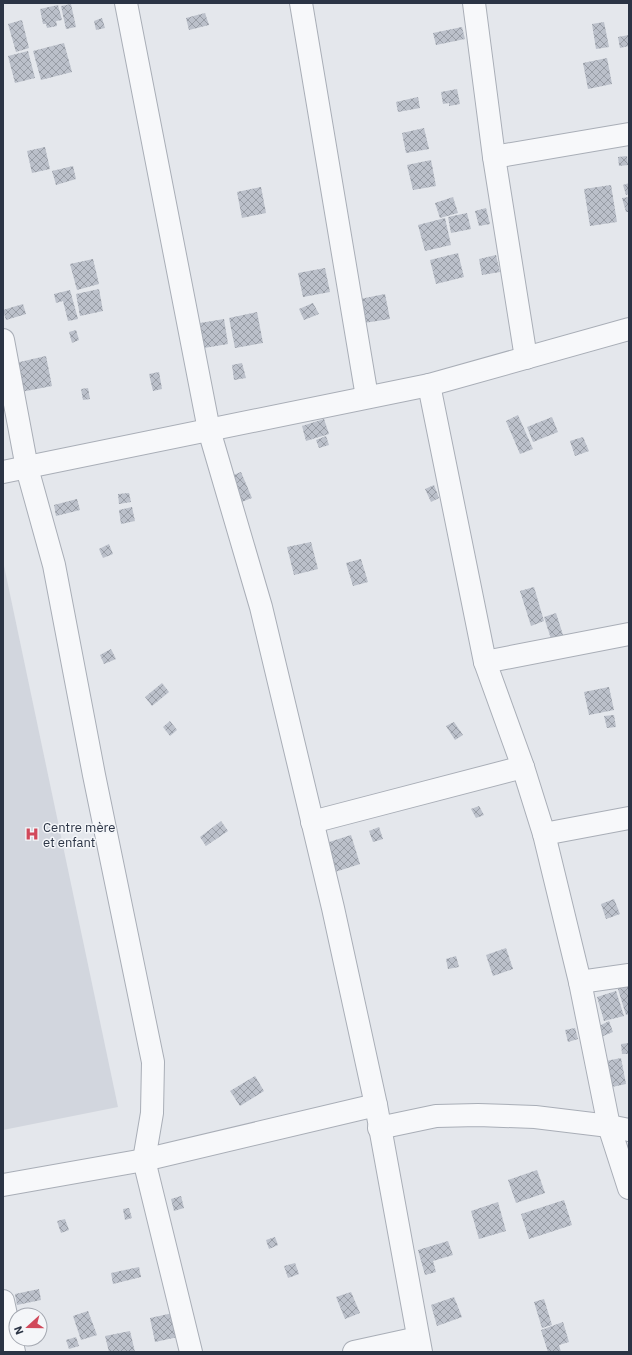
<svg xmlns="http://www.w3.org/2000/svg" width="632" height="1355" viewBox="0 0 632 1355" font-family="'IBM Plex Sans',sans-serif">
<defs>
<pattern id="building-cross-hatch" width="8" height="8" patternUnits="userSpaceOnUse"><rect width="8" height="8" fill="#bbc0ca"/><path d="M0 0l8 8M0 8l8-8" fill="none" stroke="#989da6"/></pattern>
</defs>
<rect width="100%" height="100%" fill="#e4e7ec"/>
<!-- built -->
<polygon fill="#d2d6de" points="3,561 118,1107 3,1130"/>
<!-- building -->
<g fill="url(#building-cross-hatch)">
<polygon points="71,4 76,27 66,29 61,6"/>
<polygon points="58,5 62,20 56,21 57,26 47,28 46,24 43,24 40,9"/>
<polygon points="205,13 209,25 189,30 186,18"/>
<polygon points="102,18 105,28 96,30 94,21"/>
<polygon points="22,20 29,48 16,52 8,24"/>
<polygon points="604,22 609,47 596,49 592,24"/>
<polygon points="462,27 465,39 436,45 433,33"/>
<polygon points="629,35 629,46 620,48 618,37"/>
<polygon points="64,43 72,72 41,80 33,51"/>
<polygon points="28,51 35,78 15,83 8,56"/>
<polygon points="607,58 612,84 588,89 583,63"/>
<polygon points="457,89 460,104 449,106 449,103 443,104 441,92"/>
<polygon points="418,97 420,108 398,112 396,102"/>
<polygon points="424,128 429,149 406,153 402,133"/>
<polygon points="45,147 50,169 32,173 27,151"/>
<polygon points="627,156 628,165 619,166 618,157"/>
<polygon points="431,160 436,186 413,190 407,165"/>
<polygon points="73,166 76,179 56,185 52,171"/>
<polygon points="629,183 629,194 626,195 623,185"/>
<polygon points="611,185 617,222 590,226 584,189"/>
<polygon points="261,187 266,213 242,218 237,192"/>
<polygon points="453,197 458,213 440,218 435,203"/>
<polygon points="629,197 629,212 626,212 622,198"/>
<polygon points="486,208 490,224 479,226 475,211"/>
<polygon points="467,213 471,229 451,233 448,217"/>
<polygon points="445,218 451,245 425,251 418,225"/>
<polygon points="458,253 464,277 436,284 430,260"/>
<polygon points="496,255 500,272 482,275 479,259"/>
<polygon points="93,259 99,284 77,290 70,264"/>
<polygon points="325,268 330,292 303,297 298,273"/>
<polygon points="99,289 103,311 80,316 76,294"/>
<polygon points="70,290 78,319 68,321 63,301 56,303 54,294"/>
<polygon points="385,294 390,319 364,323 360,299"/>
<polygon points="313,303 319,314 304,320 299,309"/>
<polygon points="23,304 26,314 6,320 3,310"/>
<polygon points="257,312 263,343 235,348 229,318"/>
<polygon points="224,319 228,344 192,350 188,325"/>
<polygon points="76,330 79,340 72,343 69,332"/>
<polygon points="46,356 52,386 21,392 15,363"/>
<polygon points="242,363 246,378 234,380 232,365"/>
<polygon points="159,372 162,389 153,391 149,374"/>
<polygon points="88,388 90,399 83,400 81,389"/>
<polygon points="518,415 533,449 520,454 506,421"/>
<polygon points="552,417 558,432 533,442 527,427"/>
<polygon points="324,419 329,434 306,441 302,426"/>
<polygon points="326,436 329,445 319,448 316,440"/>
<polygon points="583,437 589,451 575,456 570,441"/>
<polygon points="241,472 252,498 236,504 226,478"/>
<polygon points="434,485 439,498 431,502 425,489"/>
<polygon points="129,493 131,502 119,504 118,494"/>
<polygon points="77,499 80,510 56,516 54,505"/>
<polygon points="132,507 135,521 121,524 119,510"/>
<polygon points="311,542 318,569 294,575 287,547"/>
<polygon points="109,544 113,554 103,558 99,549"/>
<polygon points="361,559 368,582 353,586 346,563"/>
<polygon points="534,587 544,621 531,626 520,591"/>
<polygon points="556,613 564,638 552,642 544,617"/>
<polygon points="111,649 116,659 104,664 100,655"/>
<polygon points="162,683 169,692 152,706 145,697"/>
<polygon points="609,687 614,710 589,715 584,692"/>
<polygon points="614,715 616,727 607,728 604,716"/>
<polygon points="170,721 177,730 170,736 163,727"/>
<polygon points="454,722 463,735 455,740 446,726"/>
<polygon points="479,806 484,815 476,818 471,809"/>
<polygon points="221,821 228,831 206,846 200,837"/>
<polygon points="379,827 383,839 373,842 369,831"/>
<polygon points="351,835 360,864 335,872 326,843"/>
<polygon points="614,899 620,914 606,919 601,904"/>
<polygon points="506,948 513,969 493,976 486,955"/>
<polygon points="456,956 459,967 448,969 446,959"/>
<polygon points="629,983 629,1014 626,1015 617,986"/>
<polygon points="616,991 624,1016 604,1021 597,997"/>
<polygon points="609,1021 613,1032 603,1036 599,1026"/>
<polygon points="575,1028 578,1039 568,1042 565,1030"/>
<polygon points="629,1043 629,1054 622,1054 621,1044"/>
<polygon points="621,1058 626,1084 612,1087 606,1061"/>
<polygon points="255,1076 264,1091 240,1106 230,1091"/>
<polygon points="537,1170 545,1193 516,1203 508,1180"/>
<polygon points="181,1196 184,1208 174,1211 171,1199"/>
<polygon points="564,1200 572,1225 529,1239 521,1214"/>
<polygon points="498,1202 506,1231 479,1239 471,1211"/>
<polygon points="129,1208 132,1218 125,1220 123,1209"/>
<polygon points="65,1219 69,1230 61,1233 57,1221"/>
<polygon points="275,1237 278,1245 269,1249 266,1240"/>
<polygon points="448,1241 453,1255 433,1261 436,1272 425,1275 418,1250"/>
<polygon points="295,1263 299,1274 288,1278 284,1266"/>
<polygon points="139,1267 141,1277 113,1284 111,1273"/>
<polygon points="39,1289 41,1300 17,1305 15,1294"/>
<polygon points="351,1292 360,1313 345,1319 336,1297"/>
<polygon points="454,1297 462,1317 437,1326 431,1305"/>
<polygon points="544,1299 552,1325 542,1328 534,1302"/>
<polygon points="88,1311 97,1335 81,1340 73,1316"/>
<polygon points="173,1313 178,1337 155,1342 150,1318"/>
<polygon points="563,1322 569,1342 559,1345 561,1352 548,1352 541,1330"/>
<polygon points="130,1331 135,1352 109,1352 105,1336"/>
<polygon points="76,1337 79,1346 69,1349 66,1340"/>
</g>
<g fill="none" stroke-linecap="round" stroke-linejoin="round">
<!-- street casing -->
<g stroke="#a9aeb7" stroke-width="24">
<g id="street">
<polyline points="126,3 209,430 261,607 333,908 376,1105 421,1352"/>
<polyline points="301,3 367,397"/>
<polyline points="474,3 494,157 526,358"/>
<polyline points="494,157 629,134"/>
<polyline points="3,340 27,468 54,565 94,775 153,1062 152,1113 144,1160 191,1352"/>
<polyline points="429,385 485,662 523,767 544,834 580,982 609,1126 629,1188"/>
<polyline points="3,472 429,385 629,329"/>
<polyline points="485,662 629,634"/>
<polyline points="312,822 523,767"/>
<polyline points="544,834 629,818"/>
<polyline points="580,982 629,975"/>
<polyline points="379,1128 436,1116 478,1115 535,1117 609,1126 629,1130"/>
<polyline points="3,1185 144,1160 376,1105"/>
<polyline points="3,1301 14,1352"/>
<polyline points="354,1352 418,1338"/>
</g>
</g>
<!-- street -->
<use href="#street" stroke="#f7f8fa" stroke-width="22"/>
</g>
<!-- icons -->
<defs>
<g id="hospital-bare" transform="scale(1.08)"><path d="M-5-5h3v3.5h4V-5h3V5h-3V1.5h-4V5h-3Z" fill="#d1495b" stroke="#f4f6f9" stroke-width="2.5" paint-order="stroke"/></g>
</defs>
<g fill-rule="evenodd">
<use href="#hospital-bare" x="32" y="834"/>
</g>
<g text-anchor="middle" stroke-width="3" stroke-linejoin="round" paint-order="stroke">
<!-- poi labels -->
<g font-size="13" fill="#2b3445" stroke="#f4f6f9" text-anchor="start">
<text x="43" y="832">Centre mère<tspan x="43" dy="15">et enfant</tspan></text>
</g>
</g>
<!-- border -->
<rect width="632" height="1355" fill="none" stroke="#2b3445" stroke-width="8"/>
<!-- north arrow -->
<g transform="translate(28 1327) rotate(249)"><circle r="19" fill="#f4f6f9" stroke="#a4a8b1"/>
<path d="M0-3L7 15L0 10L-7 15Z" fill="#d1495b"/>
<text y="-6" font-size="11" font-weight="bold" text-anchor="middle" fill="#2b3445">N</text>
</g>
</svg>
